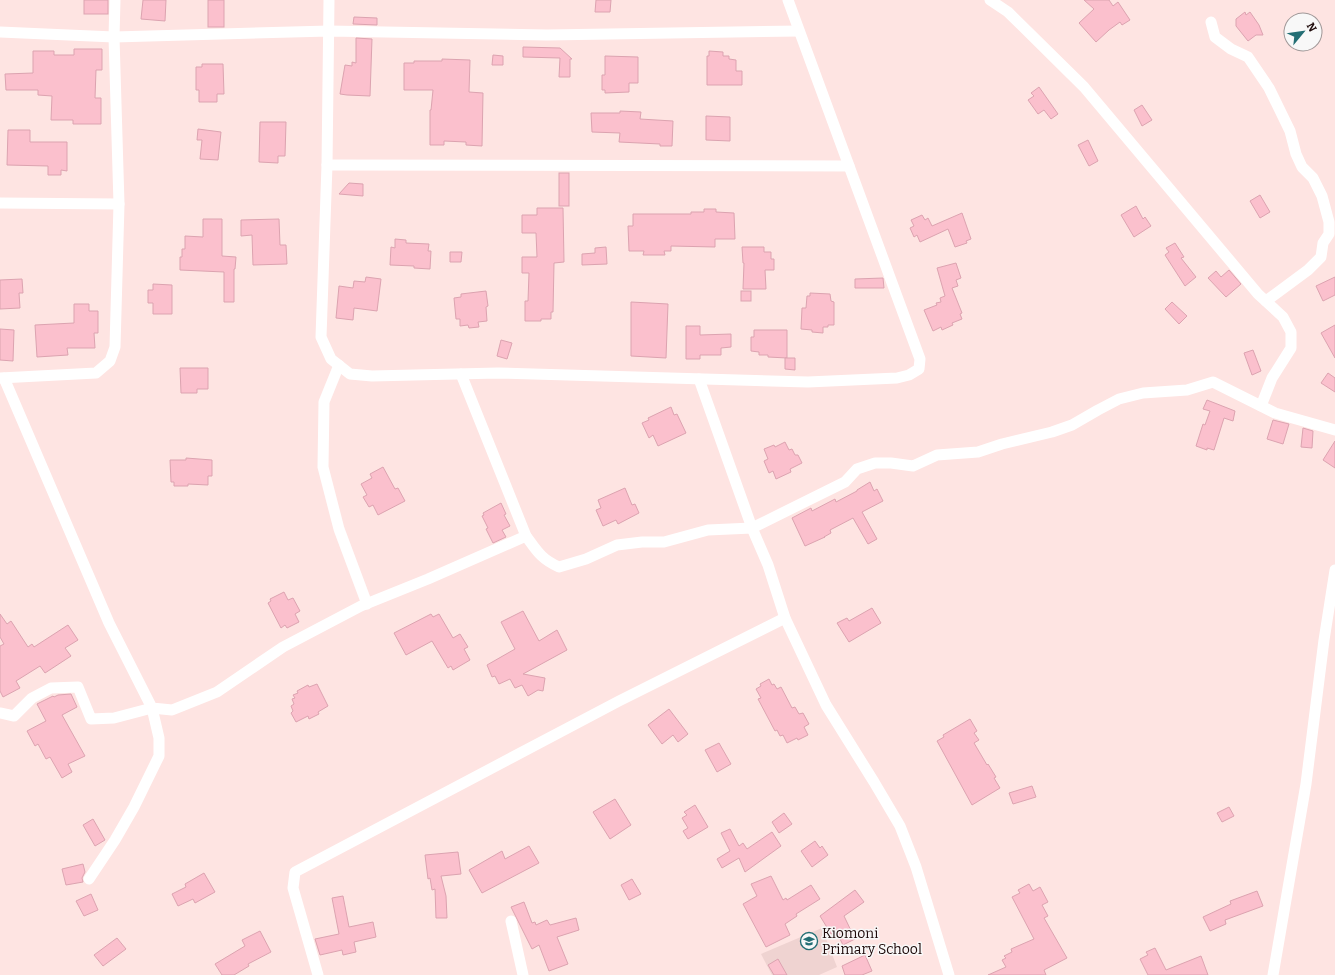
<svg xmlns="http://www.w3.org/2000/svg" width="1335" height="975" viewBox="0 0 1335 975" font-family="Bitter,serif">
<rect width="100%" height="100%" fill="#fee4e2"/>
<!-- built -->
<polygon fill="#efd3d1" points="822,928 837,967 819,975 772,975 761,954"/>
<!-- building -->
<g fill="#fbc0cd" stroke="#dca3b0">
<rect x="84" y="0" width="24" height="14"/>
<polygon points="143,0 166,0 165,21 141,19"/>
<rect x="208" y="0" width="16" height="27"/>
<polygon points="596,0 611,0 610,12 595,12"/>
<polygon points="1084,0 1109,0 1113,6 1118,2 1130,20 1122,25 1120,22 1109,30 1096,42 1079,23 1094,9"/>
<polygon points="1245,12 1246,15 1250,12 1259,25 1263,35 1256,35 1248,41 1236,26 1236,19"/>
<polygon points="354,17 377,18 377,25 353,24"/>
<polygon points="356,38 372,39 370,96 347,95 340,94 345,65 352,66 352,62 356,63"/>
<polygon points="523,47 560,48 572,59 570,59 570,77 559,77 560,58 523,57"/>
<polygon points="74,49 102,49 102,70 96,70 95,98 101,98 101,124 73,124 73,120 51,120 52,96 38,95 38,90 6,90 5,74 33,73 33,51 54,51 54,55 74,55"/>
<polygon points="709,51 723,52 723,56 729,56 729,59 736,60 736,71 742,71 742,85 707,85 707,56 709,56"/>
<polygon points="493,55 503,56 503,65 492,65"/>
<polygon points="605,56 638,57 638,83 629,83 629,92 605,93 605,90 602,90 602,75 605,75"/>
<polygon points="442,59 470,60 469,92 483,93 482,146 466,145 466,142 444,141 444,145 430,145 430,110 431,110 433,90 404,90 404,63 414,63 414,61 442,61"/>
<polygon points="202,64 223,64 224,94 217,94 217,102 199,102 199,90 196,90 196,67 202,67"/>
<polygon points="1039,87 1058,114 1051,119 1044,110 1038,114 1028,100 1034,96 1031,93"/>
<polygon points="1142,105 1152,120 1142,126 1134,110"/>
<polygon points="620,111 641,112 640,119 673,121 672,146 660,146 660,144 619,142 620,133 592,132 591,113 620,113"/>
<polygon points="706,116 730,117 730,141 706,140"/>
<polygon points="260,122 286,122 285,156 278,156 278,163 259,162"/>
<polygon points="198,129 221,132 218,160 200,159 202,140 197,140"/>
<polygon points="8,130 30,130 30,142 67,142 67,171 61,170 61,175 48,175 48,166 7,165"/>
<polygon points="1088,140 1098,161 1089,166 1078,145"/>
<rect x="559" y="173" width="10" height="33"/>
<polygon points="349,183 363,184 363,196 339,194"/>
<polygon points="1260,195 1270,212 1260,218 1250,201"/>
<polygon points="1136,206 1143,219 1145,217 1151,226 1134,237 1121,215"/>
<polygon points="537,208 563,208 564,262 554,263 553,312 551,312 551,319 541,319 541,321 525,321 525,301 528,301 529,273 522,273 522,257 537,257 536,233 522,233 522,215 537,215"/>
<polygon points="704,209 716,209 716,212 734,213 735,239 715,239 715,247 671,246 671,251 664,251 665,255 643,255 644,251 629,251 628,226 633,226 633,214 691,214 691,212 704,212"/>
<polygon points="962,213 971,239 966,241 967,243 955,247 948,229 920,242 917,235 914,237 910,228 914,226 911,220 922,215 925,220 928,218 932,226"/>
<polygon points="203,219 222,219 222,256 236,257 235,269 234,269 234,302 224,302 224,272 180,270 180,257 182,257 182,249 185,249 185,236 203,237"/>
<polygon points="279,219 280,245 286,245 287,264 253,265 252,235 241,236 241,220"/>
<polygon points="395,239 406,240 406,243 429,244 428,251 431,251 430,269 414,268 414,266 390,265 391,247 395,248"/>
<polygon points="1175,243 1184,257 1181,258 1196,277 1185,286 1165,255 1169,252 1166,248"/>
<polygon points="606,247 607,264 582,265 582,254 595,253 595,248"/>
<polygon points="742,247 764,247 764,252 771,252 771,259 774,259 774,270 765,270 766,289 743,289 744,263 743,263"/>
<polygon points="450,252 462,252 461,262 450,262"/>
<polygon points="956,263 961,278 956,280 958,286 952,288 962,313 960,314 962,319 952,323 953,325 942,330 941,327 933,331 924,310 937,305 936,303 941,302 940,298 945,296 937,268"/>
<polygon points="1229,270 1241,284 1226,297 1208,278 1216,271 1221,277"/>
<polygon points="366,277 381,279 377,311 354,308 353,320 336,318 339,286 353,288 354,281 365,282"/>
<polygon points="1335,277 1335,295 1323,301 1316,286"/>
<polygon points="883,278 884,288 855,288 855,279"/>
<polygon points="22,279 23,293 19,293 20,308 0,309 0,280"/>
<polygon points="153,284 172,285 172,314 153,314 153,303 148,303 148,290 153,290"/>
<polygon points="486,291 488,306 486,307 487,321 478,322 479,327 469,328 468,325 460,326 460,319 456,319 454,298 461,297 461,294"/>
<rect x="741" y="291" width="10" height="10"/>
<polygon points="810,293 830,294 831,301 834,302 834,325 828,325 828,327 823,327 823,333 812,332 812,330 801,329 802,308 806,308 807,296 810,296"/>
<polygon points="631,302 668,304 666,358 631,356"/>
<polygon points="1172,302 1187,316 1179,324 1165,309"/>
<polygon points="74,304 89,304 89,311 98,311 98,333 94,333 95,348 67,348 68,355 37,357 35,325 74,323"/>
<polygon points="1335,325 1335,358 1321,333"/>
<polygon points="686,326 700,326 700,335 731,334 731,347 721,348 721,355 700,355 700,359 686,359"/>
<polygon points="0,329 14,330 13,361 0,360"/>
<polygon points="754,330 787,330 787,358 768,357 768,355 759,355 759,352 751,351 751,337 754,337"/>
<polygon points="501,340 512,343 507,359 497,356"/>
<polygon points="1253,350 1261,371 1252,375 1244,353"/>
<polygon points="785,358 795,358 795,370 785,369"/>
<polygon points="180,368 208,368 208,389 197,389 197,393 181,393"/>
<polygon points="1328,373 1335,378 1335,392 1321,383"/>
<polygon points="1207,400 1235,411 1233,421 1224,418 1214,450 1207,448 1207,450 1196,446 1203,424 1205,425 1210,411 1203,409"/>
<polygon points="671,407 674,415 677,414 686,433 658,446 653,435 649,438 642,423 649,420 648,418"/>
<polygon points="1273,420 1289,424 1283,444 1267,439"/>
<polygon points="1303,428 1313,431 1312,448 1301,447"/>
<polygon points="1335,441 1335,468 1323,460"/>
<polygon points="785,442 789,450 792,449 795,455 798,455 802,463 790,469 791,472 776,479 773,471 769,473 764,461 768,459 764,449 774,445 775,447"/>
<polygon points="186,458 212,460 212,476 208,476 208,485 188,484 188,486 174,486 174,482 171,482 170,460 186,460"/>
<polygon points="383,467 395,489 398,488 405,501 378,515 373,505 369,507 363,497 367,495 361,484 372,478 370,474"/>
<polygon points="870,482 874,491 877,489 883,501 862,512 877,539 868,544 853,518 830,530 831,533 824,537 825,537 805,546 792,518 811,508 812,511 835,499 836,502 857,491 857,490"/>
<polygon points="625,488 632,505 635,504 639,513 618,524 616,520 603,526 596,510 601,508 598,500"/>
<polygon points="501,503 506,514 504,515 510,526 502,530 506,537 493,543 486,529 488,528 482,516 484,515 483,513"/>
<polygon points="284,592 288,600 293,598 300,611 295,614 299,622 287,628 285,625 281,628 268,603 271,601 270,599"/>
<polygon points="872,608 881,623 849,642 837,623 847,618 849,621"/>
<polygon points="523,611 539,641 557,630 567,650 523,674 545,678 543,691 538,690 528,696 522,685 515,688 510,679 499,684 495,676 492,677 487,665 515,649 501,622"/>
<polygon points="0,614 7,624 11,621 28,647 32,644 34,647 68,625 78,640 65,648 71,656 45,673 40,666 16,681 20,688 3,697 0,691 0,646 4,644 0,637"/>
<polygon points="431,614 433,617 439,614 453,638 460,634 468,647 464,649 470,660 453,670 451,666 448,668 432,641 406,655 394,633"/>
<polygon points="769,679 772,685 774,684 777,689 781,687 792,708 795,707 799,714 803,713 809,724 804,727 808,735 798,740 797,738 787,743 783,735 780,736 777,730 775,731 758,699 761,698 756,689 761,686 760,684"/>
<polygon points="317,684 328,706 318,712 319,714 309,719 308,716 296,722 291,713 293,711 291,706 294,704 292,699 295,698 293,695 298,693 297,691 308,685 309,687"/>
<polygon points="71,694 77,707 62,715 85,756 68,764 72,772 62,778 50,757 46,759 38,744 35,746 27,731 46,721 37,704 53,696 54,697 58,695"/>
<polygon points="669,709 688,734 678,742 673,735 662,744 648,725"/>
<polygon points="970,719 977,731 974,733 979,740 974,743 987,765 988,764 996,777 994,778 1000,788 972,805 937,741 944,737 943,735"/>
<polygon points="719,743 731,764 717,772 705,750"/>
<polygon points="1032,786 1036,797 1013,804 1009,793"/>
<polygon points="615,799 631,825 610,839 593,812"/>
<polygon points="695,805 708,827 688,839 683,831 688,828 682,818 687,815 684,812"/>
<polygon points="1229,807 1234,816 1222,822 1217,813"/>
<polygon points="784,813 792,824 779,833 772,822"/>
<polygon points="93,819 105,840 95,846 83,825"/>
<polygon points="730,829 739,846 743,843 747,849 772,832 781,846 745,872 739,858 722,868 717,859 730,851 721,833"/>
<polygon points="815,841 820,848 822,846 828,855 812,867 801,851"/>
<polygon points="529,846 539,863 482,893 469,870 502,851 505,859"/>
<polygon points="458,852 461,874 441,876 446,896 447,918 436,918 435,889 432,890 430,878 428,879 425,855"/>
<polygon points="83,864 85,872 82,878 83,882 66,885 62,869"/>
<polygon points="204,873 215,892 195,903 193,899 178,906 172,894 186,887 185,884"/>
<polygon points="771,876 783,900 786,898 787,900 811,885 820,899 796,914 797,916 785,924 790,935 766,947 743,904 757,896 751,884"/>
<polygon points="632,879 641,894 629,900 621,885"/>
<polygon points="1029,884 1033,891 1040,887 1048,902 1042,905 1048,916 1044,918 1067,958 1044,970 1046,975 988,975 1006,967 1002,960 1006,958 1004,956 1012,952 1011,949 1034,939 1012,897 1020,893 1018,890"/>
<polygon points="855,890 864,902 844,916 855,939 843,945 836,931 831,934 820,916"/>
<polygon points="1257,891 1263,906 1225,920 1226,924 1210,931 1203,917 1231,904 1230,901"/>
<polygon points="91,894 98,910 84,916 76,901"/>
<polygon points="343,896 349,927 373,922 376,937 354,942 356,952 343,955 342,950 320,955 315,939 339,934 332,898"/>
<polygon points="524,902 532,923 535,922 536,925 547,920 550,925 576,918 579,930 557,937 568,964 549,971 539,945 532,949 511,907"/>
<polygon points="260,931 271,952 248,964 249,966 234,975 222,975 215,964 245,946 242,940"/>
<polygon points="117,938 126,949 103,966 94,955"/>
<polygon points="1155,948 1166,970 1201,956 1208,975 1148,975 1140,959 1148,955 1146,952"/>
<polygon points="865,955 872,971 862,975 845,975 842,966"/>
<polygon points="778,959 787,975 774,975 768,965"/>
</g>
<g fill="none" stroke-linecap="round" stroke-linejoin="round">
<!-- minor -->
<g stroke="#fff" stroke-width="11">
<polyline points="329,0 327,165 321,337 331,359 350,374 372,376 498,373 808,382 897,378 909,375 919,369 920,359 788,0"/>
<polyline points="990,0 1008,12 1084,87 1258,294 1283,317 1291,332 1291,348 1272,378 1261,406"/>
<polyline points="1211,22 1215,37 1231,49 1248,57 1269,88 1290,131 1296,154 1302,167 1313,178 1322,196 1329,222 1329,234 1323,243 1321,257 1308,270 1266,301"/>
<polyline points="0,32 114,37 329,31 547,35 799,31"/>
<polyline points="327,165 849,166"/>
<polyline points="0,203 119,204"/>
<polyline points="339,365 324,402 323,467 339,529 367,604"/>
<path d="M 461,374 L 526,536 C 537,551 541,559 559,567 L 586,559 L 617,545 L 642,542 L 664,542 L 708,530 L 752,528 L 845,482 L 857,469 L 875,463 L 891,463 L 913,466 L 937,455 L 978,452 L 1002,444 L 1052,432 L 1072,425 L 1098,410 L 1119,399 L 1143,393 L 1187,390 L 1213,382 L 1275,413 L 1335,430"/>
<polyline points="0,378 96,373 110,361 115,347 119,204 114,37 115,0"/>
<polyline points="4,378 109,623 152,708 172,710 217,692 283,647 361,606 428,579 526,536"/>
<polyline points="699,379 752,528 768,565 785,618 826,705 874,782 900,826 916,867 949,975"/>
<polyline points="0,713 14,716 32,698 51,688 78,687 91,719 114,718 152,708 159,738 159,756 134,807 115,840 89,879"/>
<polyline points="511,921 523,975"/>
<polyline points="318,975 293,888 295,872 619,701 785,618"/>
<polyline points="1273,975 1306,784 1324,640 1335,570"/>
</g>
</g>
<!-- icons -->
<defs>
<g id="school-ring" transform="scale(0.9)"><circle r="9.5" fill="#f8f8f8" stroke="#236e74" stroke-width="1.5"/><path d="M0-5L7-2L0 1L-7-2ZM-4 1L0 2.5L4 1V4Q0 6-4 4Z" fill="#236e74"/></g>
</defs>
<g fill-rule="evenodd">
<use href="#school-ring" x="809" y="941"/>
</g>
<g text-anchor="middle" stroke-width="3" stroke-linejoin="round" paint-order="stroke">
<!-- poi labels -->
<g font-size="14" fill="#1d0909" stroke="#f8f8f8" text-anchor="start">
<text x="822" y="938">Kiomoni<tspan x="822" dy="16">Primary School</tspan></text>
</g>
</g>
<!-- north arrow -->
<g transform="translate(1303 32) rotate(61)"><circle r="19" fill="#f8f8f8" stroke="#a09898"/>
<path d="M0-3L7 15L0 10L-7 15Z" fill="#236e74"/>
<text y="-6" font-size="11" font-weight="bold" text-anchor="middle" fill="#1d0909">N</text>
</g>
</svg>
